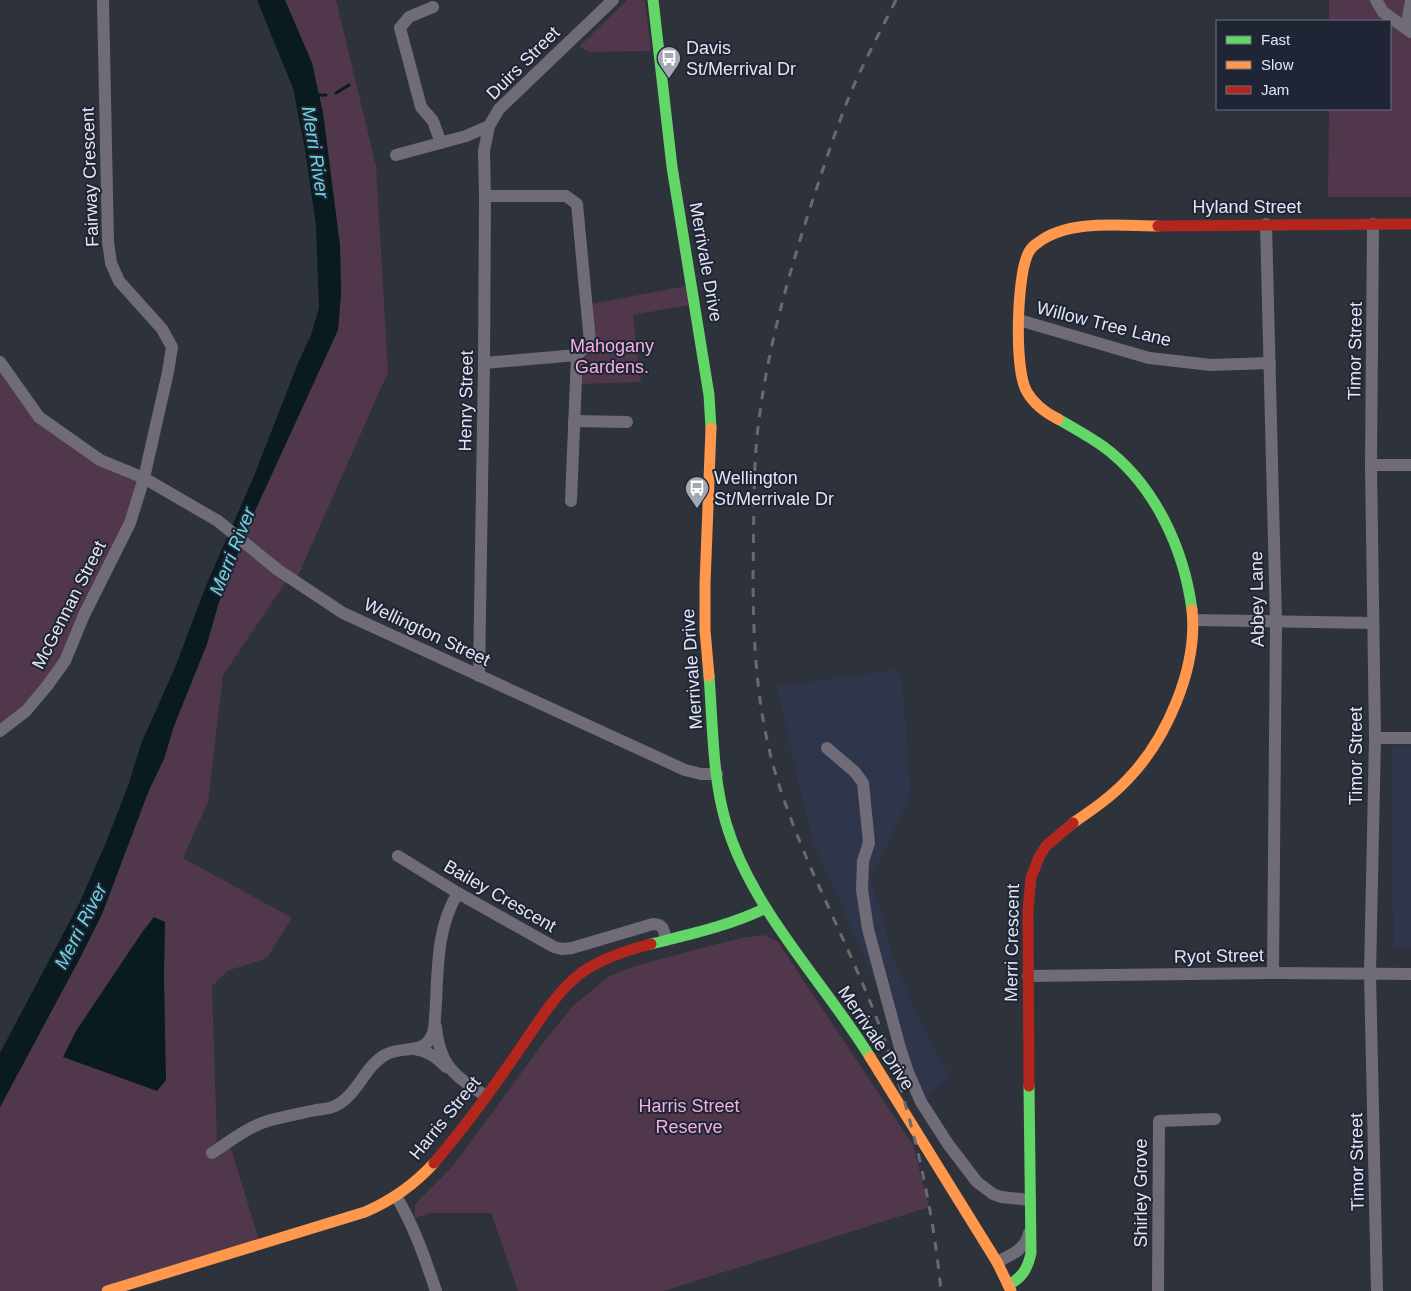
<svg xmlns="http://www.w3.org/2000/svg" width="1411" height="1291" viewBox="0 0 1411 1291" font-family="Arial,sans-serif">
<rect width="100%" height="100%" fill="#2e323b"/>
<!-- built -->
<g fill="#2f354b">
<polygon points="893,670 901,672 911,792 878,864 869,872 893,956 917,1014 950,1077 926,1098 813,841 776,687"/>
<polygon points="1392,746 1411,746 1411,948 1393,948"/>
</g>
<!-- green -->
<g fill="#51374b">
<polygon points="285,0 336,0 376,166 388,372 301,569 295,581 289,577 223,675 208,802 183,858 292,918 267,958 227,971 212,986 217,1143 229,1142 260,1243 99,1291 0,1291 0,1107 80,958 102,914 149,790 164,759 174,726 206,644 218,605 249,524 338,330 341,293 340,246 323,113 312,63"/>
<polygon points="627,0 643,0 645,2 651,51 589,52 579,47"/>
<polygon points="1329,0 1411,0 1411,197 1328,197 1329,109 1390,109 1390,21 1329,21"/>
<polygon points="692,285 695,304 633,315 641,382 576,384 577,355 590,342 586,305"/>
<polygon points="0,362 39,417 100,460 144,478 65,661 0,731"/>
<polygon points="764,935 778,942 913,1145 929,1207 664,1291 518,1291 491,1213 431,1213 415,1218 415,1205 420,1199 453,1166 546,1039 573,1006 608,977 632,967 717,944 742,938"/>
</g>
<!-- water -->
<g fill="#091b1e">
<polygon points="257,0 285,0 312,63 323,113 340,246 341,293 338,330 249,524 218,605 207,644 174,726 164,759 149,790 102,914 80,958 0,1107 0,1053 80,902 107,840 129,783 141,744 174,670 206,586 254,476 298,363 311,335 319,308 316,226 305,149 293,88"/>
<polygon points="154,917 165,922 164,976 166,1080 157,1091 63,1057 76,1031 143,931"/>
</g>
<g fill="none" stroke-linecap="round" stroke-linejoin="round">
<!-- stream -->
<g stroke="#091b1e" stroke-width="3">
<polyline points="336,93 349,85"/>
<polyline points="315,95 326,95"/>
</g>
<!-- street -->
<g stroke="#6f6c77" stroke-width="12">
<polyline points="1376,0 1383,12 1411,32"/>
<polyline points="433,7 409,17 400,28 421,107 433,121 441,143"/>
<polyline points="1406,28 1411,1"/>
<polyline points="396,155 466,136 489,126 499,109 613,0"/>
<polyline points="1266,224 1276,621 1273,973"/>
<polyline points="1373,224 1371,465 1375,738 1370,974 1377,1291"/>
<polyline points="1019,320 1149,358 1211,365 1270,363"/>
<polyline points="0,362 39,417 100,460 144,478 218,521 278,570 343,613 685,770 701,774 717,774"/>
<polyline points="484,363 577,355 590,342 577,204 566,196 485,196"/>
<polyline points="574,421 627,422"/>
<polyline points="1371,465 1411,465"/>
<polyline points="571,501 577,355"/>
<polyline points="1193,620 1373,623"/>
<polyline points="479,676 484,363 485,196 484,151 489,126"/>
<polyline points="0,731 26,711 47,686 65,661 84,615 130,523 144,478 168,372 172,347 162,329 119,281 111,263 108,242 103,0"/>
<polyline points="1375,738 1411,738"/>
<polyline points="827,748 855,772 863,783 869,843 863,861 862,890 868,929 900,1048 908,1072 921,1102 948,1144 977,1182 993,1194 1001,1197 1030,1200"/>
<path d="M 398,856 L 458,893 L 554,947 L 562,949 L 572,948 L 653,924 C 664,924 664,931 666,940"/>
<polyline points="1028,976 1273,973 1411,974"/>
<path d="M 436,1027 C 440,1067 455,1076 486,1096"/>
<path d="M 412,1049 C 427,1050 436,1057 446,1067"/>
<path d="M 212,1153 C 232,1140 249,1126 271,1120 C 286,1116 302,1113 316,1110 C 323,1109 329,1109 335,1106 C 357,1096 364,1067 385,1055 C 404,1044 427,1058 434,1029 C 439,984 433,932 458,893"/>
<path d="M 396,1196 C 414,1226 425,1258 436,1291"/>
<path d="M 997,1262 C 1011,1255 1025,1250 1029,1233"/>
<polyline points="1158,1291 1159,1121 1215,1119"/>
</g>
<!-- fast -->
<g stroke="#63d668" stroke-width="11">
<polyline points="653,0 672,167 709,395 711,428"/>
<path d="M 1058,419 C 1074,428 1090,437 1104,447 C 1155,485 1184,549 1192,610"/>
<path d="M 709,676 C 713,724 712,776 726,823 C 751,909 824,982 870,1057"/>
<path d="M 651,944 C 691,934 729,926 766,908"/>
<path d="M 1008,1285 C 1022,1278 1028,1268 1031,1253 L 1029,1086"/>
</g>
<!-- slow -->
<g stroke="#ff974d" stroke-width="11">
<path d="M 1058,419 C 1046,413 1034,404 1027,392 C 1014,370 1017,280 1027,256 C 1029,250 1034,245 1039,242 C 1069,219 1122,226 1158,226"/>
<polyline points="709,676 705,630 705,584 711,428"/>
<path d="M 1073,823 C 1092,810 1111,797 1127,780 C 1167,739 1198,667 1192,610"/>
<polyline points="870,1057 997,1262 1011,1291"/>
<path d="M 107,1291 L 365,1212 C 393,1200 414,1185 434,1163"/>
</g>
<!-- jam -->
<g stroke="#b3261e" stroke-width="11">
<polyline points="1158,226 1411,224"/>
<polyline points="1029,1086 1028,910 1031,878 1039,857 1046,846 1073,823"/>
<path d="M 434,1163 C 464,1128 491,1091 517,1053 C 536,1026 554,994 581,973 C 602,958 627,950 651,944"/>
</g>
<!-- rail -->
<path stroke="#6a6972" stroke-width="3" stroke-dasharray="9 9" stroke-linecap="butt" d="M 896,0 C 882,28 867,56 854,85 C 839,120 827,157 815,193 C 789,272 766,352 757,436 C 753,481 754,526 753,571 C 753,649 757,723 783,797 C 808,870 845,938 873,1009 C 908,1098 932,1196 941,1291"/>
</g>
<!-- icons -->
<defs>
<g id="bus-pin" transform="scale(1.25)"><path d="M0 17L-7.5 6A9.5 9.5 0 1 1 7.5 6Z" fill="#a3a7b2" stroke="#202536"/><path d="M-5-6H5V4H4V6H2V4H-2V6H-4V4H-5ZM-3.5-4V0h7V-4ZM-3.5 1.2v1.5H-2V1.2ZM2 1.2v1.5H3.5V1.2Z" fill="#fff"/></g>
</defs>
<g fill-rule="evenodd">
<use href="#bus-pin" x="669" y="58"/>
<use href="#bus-pin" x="697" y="488"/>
</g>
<g text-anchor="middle" stroke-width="4" stroke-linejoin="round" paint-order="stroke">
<!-- poi labels -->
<g font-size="18" fill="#e2e6f2" stroke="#202536" text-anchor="start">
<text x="686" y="54">Davis<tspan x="686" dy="21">St/Merrival Dr</tspan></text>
<text x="714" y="484">Wellington<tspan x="714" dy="21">St/Merrivale Dr</tspan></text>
</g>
<!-- street labels -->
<g font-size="18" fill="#e2e6f2" stroke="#202536">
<text transform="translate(523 63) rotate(-45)" y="6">Duirs Street</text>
<text transform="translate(90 177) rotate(-92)" y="6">Fairway Crescent</text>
<text x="1247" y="213">Hyland Street</text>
<text transform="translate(706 262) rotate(80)" y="6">Merrivale Drive</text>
<text transform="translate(1104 324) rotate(14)" y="6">Willow Tree Lane</text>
<text transform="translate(1355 351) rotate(-89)" y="6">Timor Street</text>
<text transform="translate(466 401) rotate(-89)" y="6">Henry Street</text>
<text transform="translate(1257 599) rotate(-91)" y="6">Abbey Lane</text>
<text transform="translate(69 605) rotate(-63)" y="6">McGennan Street</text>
<text transform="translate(427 632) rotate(25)" y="6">Wellington Street</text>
<text transform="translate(692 669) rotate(-94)" y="6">Merrivale Drive</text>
<text transform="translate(1356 756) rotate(-90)" y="6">Timor Street</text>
<text transform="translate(500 896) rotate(30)" y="6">Bailey Crescent</text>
<text transform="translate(1012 943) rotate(-89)" y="6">Merri Crescent</text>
<text transform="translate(1219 956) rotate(-1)" y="6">Ryot Street</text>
<text transform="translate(876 1038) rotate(56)" y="6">Merrivale Drive</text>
<text transform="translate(445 1118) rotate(-51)" y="6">Harris Street</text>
<text transform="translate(1357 1162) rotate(-91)" y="6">Timor Street</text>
<text transform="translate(1141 1193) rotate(-90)" y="6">Shirley Grove</text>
</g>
<!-- park labels -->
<g font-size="18" fill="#f4b1df" stroke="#202536">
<text x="612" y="352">Mahogany<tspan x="612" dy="21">Gardens.</tspan></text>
<text x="689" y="1112">Harris Street<tspan x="689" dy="21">Reserve</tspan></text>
</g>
<!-- water labels -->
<g font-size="19" font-style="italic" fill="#6dd5e1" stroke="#202536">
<text transform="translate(316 152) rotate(81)" y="7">Merri River</text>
<text transform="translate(232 551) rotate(-68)" y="7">Merri River</text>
<text transform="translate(80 926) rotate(-63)" y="7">Merri River</text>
</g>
</g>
<!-- legend -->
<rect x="1216" y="20" width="175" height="90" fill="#202536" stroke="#6e7281"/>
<rect x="1226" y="36" width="25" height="8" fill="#63d668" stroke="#6e7281"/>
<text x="1261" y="45" font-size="15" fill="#e2e6f2">Fast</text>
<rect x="1226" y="61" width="25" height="8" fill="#ff974d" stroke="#6e7281"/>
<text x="1261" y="70" font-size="15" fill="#e2e6f2">Slow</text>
<rect x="1226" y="86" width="25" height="8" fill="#b3261e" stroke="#6e7281"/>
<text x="1261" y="95" font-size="15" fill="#e2e6f2">Jam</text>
</svg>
